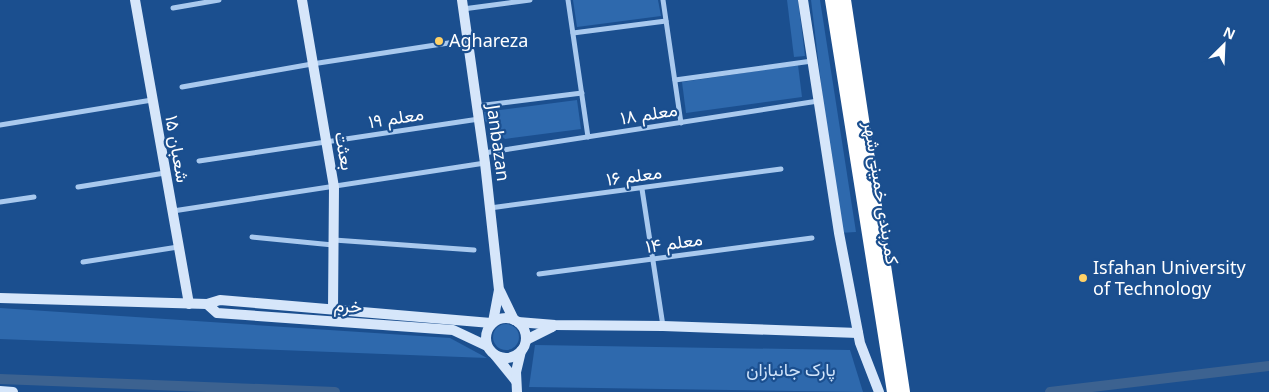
<svg xmlns="http://www.w3.org/2000/svg" width="1269" height="392" viewBox="0 0 1269 392" font-family="'Noto Sans',Vazirmatn,sans-serif">
<rect width="100%" height="100%" fill="#1b4f8f"/>
<!-- green -->
<g fill="#2e69ad">
<polygon points="573,0 658,0 661,16 577,27"/>
<polygon points="787,0 798,0 805,56 794,57"/>
<polygon points="811,0 820,0 856,232 839,233"/>
<polygon points="798,65 802,97 686,113 682,82"/>
<polygon points="577,100 581,129 505,139 485,121 484,112"/>
<polygon points="0,308 450,338 487,358 0,339"/>
<circle cx="506" cy="337" r="13"/>
<polygon points="535,345 850,350 863,392 529,387"/>
</g>
<g fill="none" stroke-linecap="round" stroke-linejoin="round">
<!-- canal -->
<g stroke="#3c6290" stroke-width="10">
<polyline points="0,379 335,392"/>
<polyline points="1050,392 1269,366"/>
</g>
<!-- street -->
<g stroke="#a9c9ee" stroke-width="5">
<polyline points="568,0 588,137"/>
<polyline points="663,0 681,123"/>
<polyline points="173,8 219,0"/>
<polyline points="463,9 530,0"/>
<polyline points="573,33 666,21"/>
<polyline points="675,80 812,61"/>
<polyline points="182,87 312,64 468,40"/>
<polyline points="477,106 582,93"/>
<polyline points="0,125 152,100"/>
<polyline points="484,153 818,101"/>
<polyline points="199,161 479,119"/>
<polyline points="78,187 165,173"/>
<polyline points="642,189 663,326"/>
<polyline points="0,202 34,197"/>
<polyline points="490,208 781,169"/>
<polyline points="173,211 485,163"/>
<polyline points="252,237 333,245"/>
<polyline points="334,240 474,250"/>
<polyline points="83,262 178,247"/>
<polyline points="539,274 812,238"/>
</g>
<!-- secondary -->
<g stroke="#d6e6fa" stroke-width="10">
<polyline points="135,0 189,304"/>
<polyline points="302,0 334,187 333,309"/>
<polyline points="462,0 485,163 499,290 493,322"/>
<polyline points="803,0 839,233 860,343 879,392"/>
<polyline points="500,291 514,320"/>
<polyline points="0,298 207,304 220,300 491,323"/>
<polyline points="207,304 217,313 453,330 487,346"/>
<circle cx="506" cy="338" r="20"/>
<polyline points="518,322 555,325 663,326 858,333"/>
<polyline points="526,340 552,327"/>
<polyline points="495,355 516,381"/>
<polyline points="0,391 13,392"/>
<polyline points="517,392 516,372 521,351"/>
</g>
<!-- highway -->
<g stroke="#fff" stroke-width="14">
<polyline points="832,0 894,392"/>
<polyline points="844,0 903,392"/>
</g>
</g>
<!-- markers -->
<g fill="#ffd166" stroke="#1b4f8f" stroke-width="2">
<circle cx="439" cy="41" r="5"/>
<circle cx="1083" cy="278" r="5"/>
</g>
<g text-anchor="middle" stroke-width="4.5" stroke-linejoin="round" paint-order="stroke">
<!-- poi labels -->
<g font-size="18" fill="#fff" stroke="#1b4f8f" text-anchor="start">
<text x="449" y="47">Aghareza</text>
<text x="1093" y="274">Isfahan University<tspan x="1093" dy="21">of Technology</tspan></text>
</g>
<!-- street labels -->
<g font-size="18" fill="#fff" stroke="#1b4f8f">
<text transform="translate(649 114) rotate(-9)" y="6">معلم ۱۸</text>
<text transform="translate(396 118) rotate(-9)" y="6">معلم ۱۹</text>
<text transform="translate(498 143) rotate(82)" y="6">Janbazan</text>
<text transform="translate(177 149) rotate(80)" y="6">۱۵ شعبان</text>
<text transform="translate(344 151) rotate(79)" y="6">بعثت</text>
<text transform="translate(634 176) rotate(-8)" y="6">معلم ۱۶</text>
<text transform="translate(881 193) rotate(81)" y="6">کمربندی خمینی شهر</text>
<text transform="translate(674 243) rotate(-8)" y="6">معلم ۱۴</text>
<text transform="translate(348 306) rotate(4)" y="6">خرم</text>
</g>
<!-- park labels -->
<g font-size="18" fill="#cfe3fa" stroke="#1b4f8f">
<text x="791" y="376">پارک جانبازان</text>
</g>
</g>
<!-- north arrow -->
<g transform="translate(1224 45) rotate(24)" stroke="#1b4f8f" stroke-width="4" paint-order="stroke">
<path d="M0-4L9 19L0 12L-9 19Z" fill="#ffffff"/>
<text y="-8" font-size="14" font-weight="bold" text-anchor="middle" fill="#ffffff">N</text>
</g>
</svg>
